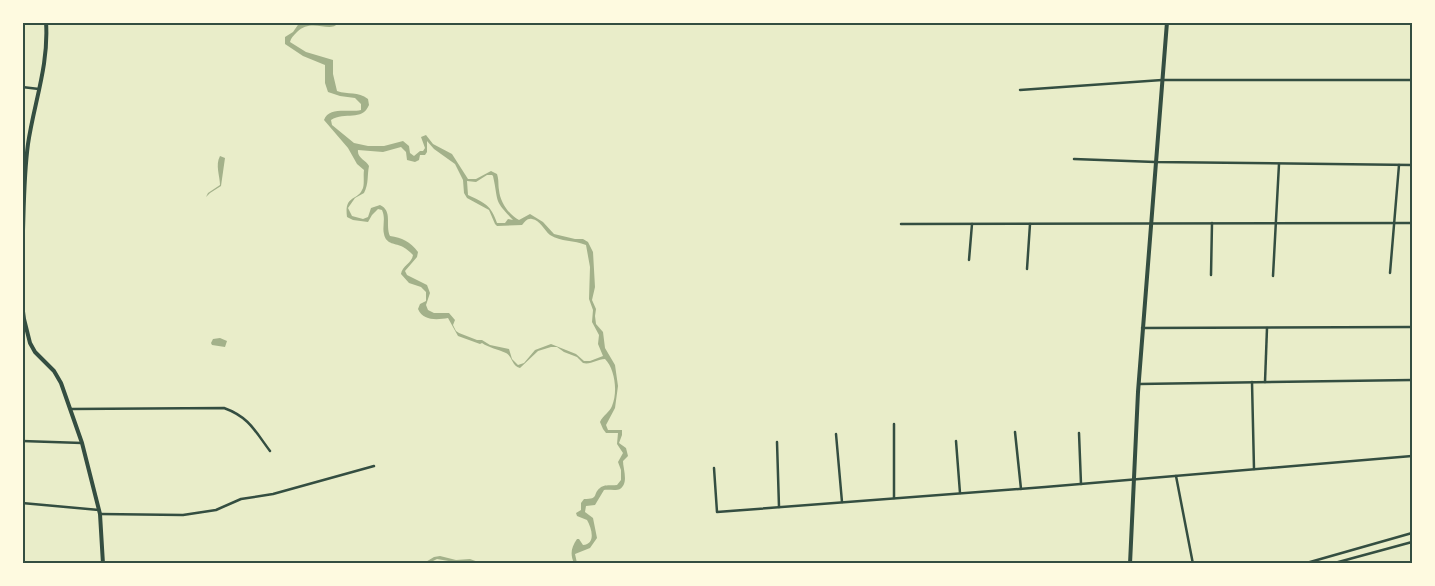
<svg xmlns="http://www.w3.org/2000/svg" width="1435" height="586" viewBox="0 0 1435 586" font-family="'Varela Round',sans-serif">
<rect width="100%" height="100%" fill="#e9edc9"/>
<!-- water -->
<g fill="#a3b18a" fill-rule="evenodd">
<path d="M 300,22 L 328,24 L 338,23 C 330,34 312,17 297,32 C 293,36 291,38 290,42 L 306,52 L 333,60 L 333,74 L 337,91 C 348,95 358,91 368,99 L 369,105 C 362,122 345,111 331,120 L 332,125 L 354,143 L 368,146 L 384,146 L 403,141 L 409,146 L 410,153 L 414,156 L 420,151 L 423,151 L 425,148 L 421,137 L 426,135 L 433,144 L 452,154 L 468,179 L 476,179 L 491,171 L 497,174 C 499,180 498,184 499,190 C 500,202 509,215 519,220 L 530,214 L 543,222 L 554,234 L 575,239 L 583,239 L 588,242 L 593,252 L 595,287 L 592,300 L 596,309 L 595,316 L 596,324 L 603,332 L 605,348 L 615,365 L 618,386 L 615,408 L 606,425 L 608,430 L 622,430 L 622,435 L 619,443 L 626,448 L 628,456 L 623,461 C 623,469 629,483 620,489 C 616,491 608,489 604,490 L 595,505 L 586,506 L 585,512 L 593,518 L 597,538 L 590,548 L 575,554 L 577,563 L 574,563 C 570,554 571,548 577,539 L 579,539 L 583,545 C 596,544 592,529 587,520 L 577,516 L 576,513 L 581,510 L 581,503 L 584,499 C 600,499 592,494 600,488 C 604,484 612,486 617,485 L 621,480 L 621,470 L 618,462 L 623,453 L 617,444 L 618,433 L 606,433 L 603,429 L 600,422 C 603,415 610,412 612,406 C 618,392 615,369 605,359 C 597,359 591,365 583,363 L 577,357 L 564,352 L 557,347 L 551,347 L 538,351 L 520,368 C 511,365 513,357 506,353 C 498,349 489,348 482,343 L 480,344 L 458,336 L 448,318 C 437,320 423,321 418,309 L 420,304 L 426,301 L 426,292 L 421,287 L 409,283 L 401,274 C 402,266 412,263 413,255 C 410,252 407,249 403,247 C 396,243 386,245 384,234 C 382,226 386,219 382,210 L 378,209 L 372,215 L 368,222 L 353,220 L 347,217 C 344,195 357,201 362,190 C 365,186 363,176 364,170 L 357,164 L 348,148 L 324,120 C 329,106 349,113 361,110 L 361,104 L 355,98 L 340,96 L 328,92 L 325,83 L 325,65 L 303,56 L 285,44 L 285,37 L 293,32 ZM 427,141 L 434,149 L 455,164 L 463,180 L 464,193 L 467,198 L 489,210 L 495,224 L 497,226 L 522,225 C 525,222 527,218 532,219 C 540,220 544,230 550,235 C 561,242 574,240 586,245 L 590,267 L 589,299 L 593,310 L 592,322 L 599,335 L 598,344 L 603,356 L 590,361 L 584,361 L 576,354 L 551,344 L 535,350 L 524,363 L 518,365 L 512,359 L 509,349 L 490,345 L 482,340 L 477,340 L 459,333 L 456,331 L 453,325 L 455,320 L 449,313 L 434,313 L 428,310 L 426,305 L 430,293 L 427,285 L 407,275 L 405,271 L 417,257 L 418,252 C 410,241 402,238 390,236 C 385,225 393,211 380,205 L 371,208 L 368,217 L 363,219 L 352,216 L 348,208 L 355,198 L 364,193 C 369,183 367,176 369,166 C 366,160 357,158 358,150 L 383,152 L 401,147 L 406,152 L 407,160 L 415,162 L 419,160 L 420,155 L 425,155 L 427,152 ZM 487,175 L 492,175 L 493,176 C 499,203 493,199 513,220 L 508,219 L 505,223 L 497,223 C 491,205 485,203 468,195 L 467,181 L 476,182 Z"/>
<path d="M 220,156 L 225,158 L 221,186 L 210,193 L 206,197 L 208,193 L 220,185 C 220,176 215,165 220,156 Z"/>
<polygon points="220,338 227,341 225,347 212,345 211,343 213,339"/>
<polygon points="440,556 456,560 470,559 481,563 460,563 437,559 429,563 424,563 434,557"/>
</g>
<g fill="none" stroke-linecap="round" stroke-linejoin="round">
<!-- minor -->
<g stroke="#344e41" stroke-width="2.5">
<polyline points="22,87 39,89"/>
<polyline points="1020,90 1162,80 1412,80"/>
<polyline points="1074,159 1155,162 1412,165"/>
<polyline points="901,224 1412,223"/>
<polyline points="969,260 972,224"/>
<polyline points="1027,269 1030,224"/>
<polyline points="1390,273 1399,165"/>
<polyline points="1211,275 1212,223"/>
<polyline points="1273,276 1279,164"/>
<polyline points="1142,328 1412,327"/>
<polyline points="1252,382 1254,469"/>
<polyline points="1265,382 1267,328"/>
<polyline points="1139,384 1412,380"/>
<path d="M 71,409 L 224,408 C 249,417 255,431 270,451"/>
<polyline points="1015,432 1021,489"/>
<polyline points="1079,433 1081,484"/>
<polyline points="836,434 842,502"/>
<polyline points="22,441 82,443"/>
<polyline points="956,441 960,493"/>
<polyline points="777,442 779,507"/>
<polyline points="714,468 717,512 1045,487 1412,456"/>
<polyline points="1176,476 1193,564"/>
<polyline points="894,498 894,424"/>
<polyline points="22,503 99,510"/>
<polyline points="100,514 183,515 216,510 241,499 273,494 374,466"/>
<polyline points="1303,564 1412,533"/>
<polyline points="1331,564 1412,542"/>
</g>
<!-- secondary -->
<g stroke="#344e41" stroke-width="4">
<path d="M 22,256 C 24,220 23,181 28,144 C 34,103 49,65 46,22"/>
<polyline points="22,304 24,319 30,343 35,352 54,371 61,383 82,443 100,514 103,564"/>
<polyline points="1130,564 1138,392 1167,22"/>
</g>
</g>
<!-- border -->
<rect width="1435" height="586" fill="none" stroke="#fefae0" stroke-width="48"/>
<rect x="24" y="24" width="1387" height="538" fill="none" stroke="#344e41" stroke-width="2"/>
</svg>
